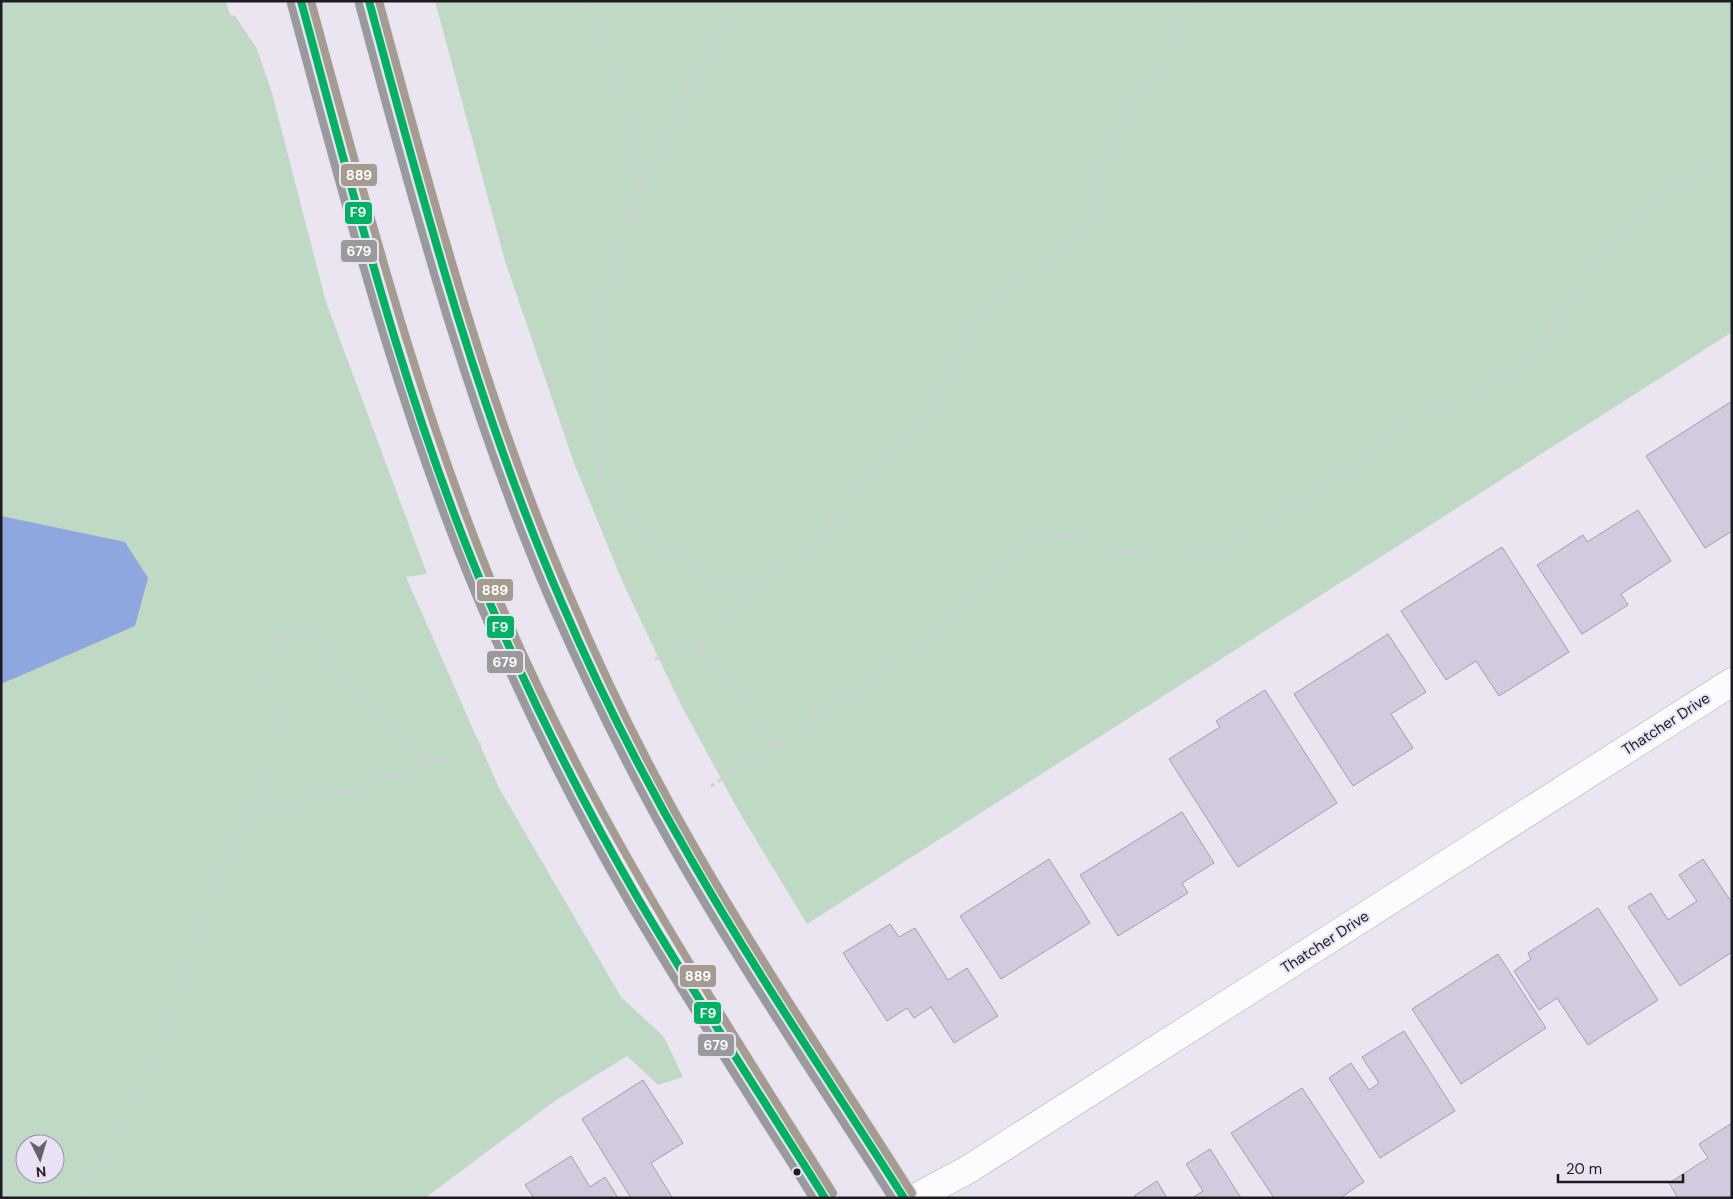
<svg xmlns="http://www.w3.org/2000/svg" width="1733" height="1199" viewBox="0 0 1733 1199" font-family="'DM Sans',sans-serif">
<rect width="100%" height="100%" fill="#eae5f0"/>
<!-- green -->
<g fill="#bfd9c5" fill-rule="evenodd">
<path d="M 1,1 L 226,1 L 230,15 L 235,16 L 257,49 L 272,93 L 326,302 L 427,574 L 406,577 L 499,788 L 621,997 L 664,1037 L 683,1077 L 658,1085 L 627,1056 L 555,1101 L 425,1198 L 1,1198 ZM 25,1144 L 55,1144 L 55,1174 L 25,1174 Z"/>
<polygon points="435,1 1732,1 1732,332 807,924 738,810 679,701 623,583 574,463 505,261"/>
</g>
<!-- water -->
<polygon fill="#8ea7de" points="1,516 125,542 148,578 135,626 1,684"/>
<!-- building -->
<g fill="#d2cbe0" stroke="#a29fa7">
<polygon points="1732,401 1732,531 1705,548 1646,456"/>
<polygon points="1638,510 1671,561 1621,594 1628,605 1582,634 1537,565 1583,535 1587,542"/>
<polygon points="1502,547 1569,652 1499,696 1476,661 1446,680 1401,611"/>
<polygon points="1388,634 1426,692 1391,714 1413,748 1353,786 1294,694"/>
<polygon points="1265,690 1337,803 1238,867 1169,759 1220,727 1216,721"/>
<polygon points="1182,812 1214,863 1182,883 1188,893 1118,936 1080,875"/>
<polygon points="1049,859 1090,923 1001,979 960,916"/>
<polygon points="1703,859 1732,903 1732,952 1680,986 1628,907 1651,893 1668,920 1697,901 1679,875"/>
<polygon points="1598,908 1658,1000 1588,1045 1557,998 1539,1010 1514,971 1531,959 1528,953"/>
<polygon points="890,924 899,937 915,928 948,980 967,968 998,1016 954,1043 931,1007 914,1018 907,1008 887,1021 843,953"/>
<polygon points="1498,954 1546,1028 1461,1084 1412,1009"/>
<polygon points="1404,1031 1455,1111 1380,1158 1329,1078 1351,1063 1369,1090 1379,1083 1362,1057"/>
<polygon points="643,1080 683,1143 651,1163 672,1197 670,1198 631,1198 582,1119"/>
<polygon points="1302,1088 1364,1182 1340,1198 1274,1198 1231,1133"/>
<polygon points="1732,1123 1732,1198 1678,1198 1669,1183 1708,1158 1699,1144"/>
<polygon points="1210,1149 1241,1198 1192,1198 1203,1191 1186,1164"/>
<polygon points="571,1156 590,1187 605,1177 618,1198 534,1198 525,1185"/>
<polygon points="1157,1181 1167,1198 1136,1198 1134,1196"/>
</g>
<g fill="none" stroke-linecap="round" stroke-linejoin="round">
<!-- minor casing -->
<g stroke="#b2afb6" stroke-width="29">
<polyline id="minor" points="915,1198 969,1169 1732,682"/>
</g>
<!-- secondary casing -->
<g stroke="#b2afb6" stroke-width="29">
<g id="secondary">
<path d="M 301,1 C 363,228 420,459 521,672 C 549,732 578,791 610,849 C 676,969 753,1082 825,1198"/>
<path d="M 369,1 C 424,204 475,408 561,601 C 605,701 655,801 712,896 C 773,998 840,1097 904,1198"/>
</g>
</g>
<!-- path -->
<g stroke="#d0d0d2" stroke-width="3" stroke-dasharray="4 4" stroke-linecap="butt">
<polyline points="581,1 599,31 621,92 641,183 606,292 593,404 601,474 639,534 708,577 753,582 787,566 825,530 923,420 976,321 1009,290 1086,235 1094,183 1117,126 1134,100 1160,75 1183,18 1204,1"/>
<path d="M 642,182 C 676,123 700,58 737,1"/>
<polyline points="696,653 721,630 756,581"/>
<polyline points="655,659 686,650 716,660 744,698 773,747 908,655 1037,529 1160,561 1214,555 1336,478 1413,417 1458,403 1489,389 1543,345 1577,290 1639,210 1732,152"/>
<polyline points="711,786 773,747"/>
<polyline points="252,810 272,764 274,709 270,667 282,636 317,633 333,662 376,717 429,762"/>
<polyline points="80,1198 152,1069 222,863 252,810 355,790 481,744"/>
</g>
<!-- minor -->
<use href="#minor" stroke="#fcfbfd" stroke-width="28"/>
<!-- secondary -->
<use href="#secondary" stroke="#fcfbfd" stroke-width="28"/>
<!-- bus-1 casing -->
<g stroke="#e9e1f4" stroke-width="11">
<g id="bus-1">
<path d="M 301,1 C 355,200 405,403 486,594 C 530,697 580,798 636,895 C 696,998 762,1097 825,1198"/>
<path d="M 369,1 C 424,204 477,407 561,601 C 599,690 643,777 692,861 C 758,976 833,1086 904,1198"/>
</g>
</g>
<!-- bus-2 casing -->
<g stroke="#e9e1f4" stroke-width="11">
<g id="bus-2">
<path d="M 291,4 C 345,203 396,404 476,595 C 520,700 571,803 628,901 C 687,1002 751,1099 813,1198"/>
<path d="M 359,4 C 414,208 468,413 553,608 C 592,696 635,784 684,868 C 749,980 822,1088 892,1198"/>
</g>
</g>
<!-- bus-3 casing -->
<g stroke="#e9e1f4" stroke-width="11">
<g id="bus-3">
<path d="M 311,1 C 365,198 416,396 493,585 C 582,802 709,995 833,1193"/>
<path d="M 379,1 C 434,203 487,406 571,598 C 609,687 652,774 701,858 C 767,972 841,1081 912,1193"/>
</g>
</g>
<!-- bus-1 -->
<use href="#bus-1" stroke="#00b262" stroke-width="8"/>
<!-- bus-2 -->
<use href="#bus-2" stroke="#9a999c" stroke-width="8"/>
<!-- bus-3 -->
<use href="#bus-3" stroke="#a59b8f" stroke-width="8"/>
</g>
<!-- markers -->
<circle fill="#1e1c22" stroke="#e9e1f4" stroke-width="2" cx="797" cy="1172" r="4.5"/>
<g text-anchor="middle" stroke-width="4" stroke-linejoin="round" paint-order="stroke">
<!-- street labels -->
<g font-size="15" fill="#1e1c22" stroke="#e9e1f4">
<text transform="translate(1666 724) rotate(-33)" y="5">Thatcher Drive</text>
<text transform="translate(1325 942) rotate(-33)" y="5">Thatcher Drive</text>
</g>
</g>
<g stroke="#e9e1f4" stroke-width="2">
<rect x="340" y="163" width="38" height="24" rx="5" fill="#a59b8f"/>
<rect x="344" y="201" width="29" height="24" rx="5" fill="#00b262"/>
<rect x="340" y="239" width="38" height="24" rx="5" fill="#9a999c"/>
<rect x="476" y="578" width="38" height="24" rx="5" fill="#a59b8f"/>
<rect x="486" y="615" width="29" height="24" rx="5" fill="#00b262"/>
<rect x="486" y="650" width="38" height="24" rx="5" fill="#9a999c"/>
<rect x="679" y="964" width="38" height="24" rx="5" fill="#a59b8f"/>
<rect x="693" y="1001" width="29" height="24" rx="5" fill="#00b262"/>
<rect x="697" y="1033" width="38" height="24" rx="5" fill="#9a999c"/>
</g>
<g font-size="14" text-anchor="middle" font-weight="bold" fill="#fff">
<text x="359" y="180">889</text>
<text x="358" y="217">F9</text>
<text x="359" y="256">679</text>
<text x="495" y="595">889</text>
<text x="500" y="632">F9</text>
<text x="505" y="667">679</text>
<text x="698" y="981">889</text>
<text x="708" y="1018">F9</text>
<text x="716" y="1050">679</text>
</g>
<!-- border -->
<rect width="1733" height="1199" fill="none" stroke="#1e1c22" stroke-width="5"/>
<!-- north arrow -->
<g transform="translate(40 1159) rotate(175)"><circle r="24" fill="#e9e1f4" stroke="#9892a0"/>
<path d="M0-4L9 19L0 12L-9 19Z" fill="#65626a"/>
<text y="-8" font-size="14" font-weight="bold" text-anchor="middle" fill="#1e1c22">N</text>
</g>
<!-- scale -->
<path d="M1558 1174v8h125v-8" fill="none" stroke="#1e1c22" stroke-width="2.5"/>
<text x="1566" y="1174" font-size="15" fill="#1e1c22" stroke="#e9e1f4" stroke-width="4" paint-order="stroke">20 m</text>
</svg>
